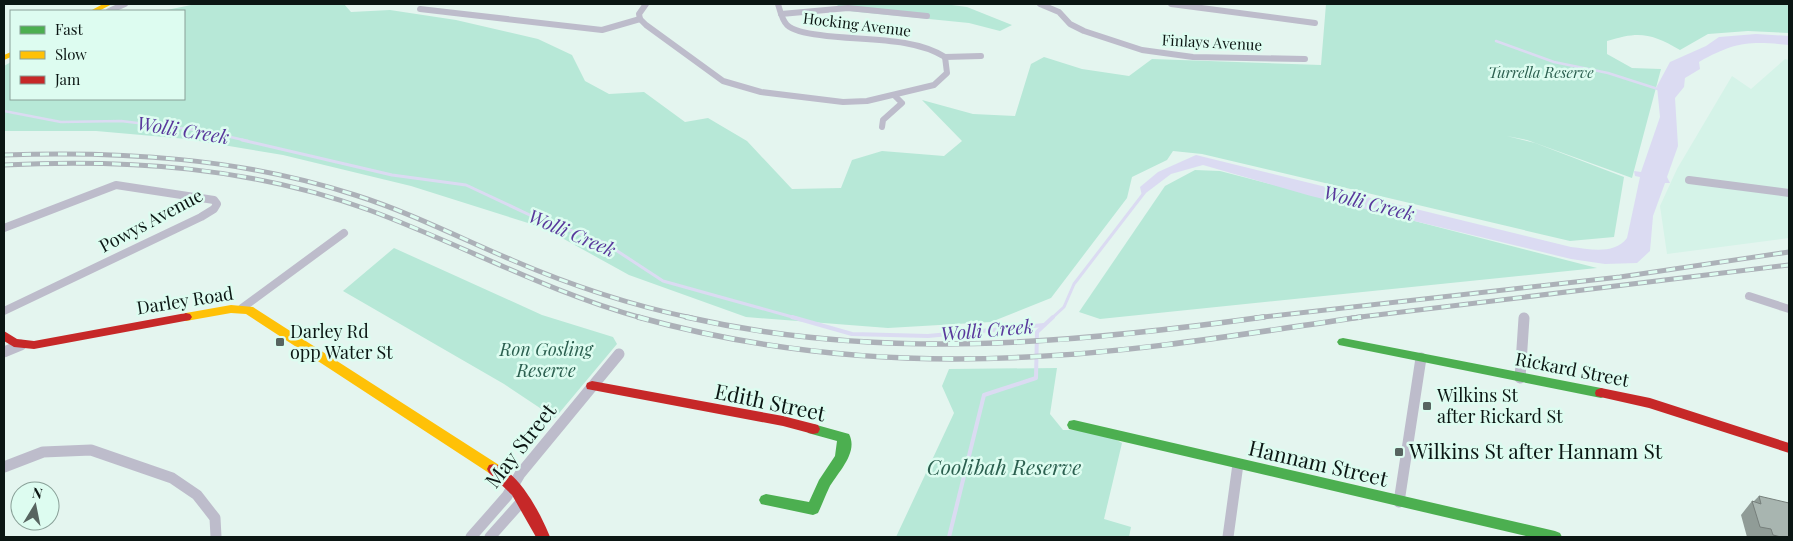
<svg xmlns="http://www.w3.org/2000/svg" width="1793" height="541" viewBox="0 0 1793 541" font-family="'Playfair Display',serif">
<rect width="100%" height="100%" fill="#e4f5ef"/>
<!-- built -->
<polygon fill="#d5f3e8" points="1785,59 1789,60 1789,238 1667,254 1660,206 1677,169 1732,76 1751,89"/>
<!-- green -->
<g fill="#b7e8d7">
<path d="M 196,4 L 344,4 L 351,12 L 390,10 L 456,20 L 538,39 L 572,55 L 585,81 L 609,94 L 644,92 L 685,122 L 708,118 L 747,141 L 792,189 L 841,188 L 852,160 L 882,151 L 944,156 L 962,141 L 922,100 L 973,114 L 1015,116 L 1031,64 L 1044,57 L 1082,69 L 1129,76 L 1152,59 L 1321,65 L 1326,4 L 1789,4 L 1789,33 L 1748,31 L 1708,34 L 1680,50 C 1651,33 1639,31 1607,41 L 1607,54 L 1632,68 L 1661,69 L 1632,178 L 1527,140 L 1507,136 L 1535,143 L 1624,177 L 1614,237 L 1570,241 L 1202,154 L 1173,151 L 1167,160 L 1132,177 L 1127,198 L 1051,298 L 991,322 L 888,328 L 746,317 L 629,275 L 544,228 L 411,186 L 283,155 L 187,139 L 96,131 L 4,131 L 4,66 L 11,62 L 11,99 L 184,99 L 184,11 L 162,11 Z"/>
<polygon points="837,4 944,4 967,7 1012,25 1000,31 969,23 839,10"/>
<polygon points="1195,170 1220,171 1597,268 1100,319 1079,312 1165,186"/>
<polygon points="394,248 542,315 613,337 617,344 555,418 504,384 343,291"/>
<path d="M 1057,368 L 1050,414 L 1063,430 C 1084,430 1104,432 1122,443 L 1104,519 L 1131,527 L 1129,537 L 896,537 L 954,413 L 942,386 L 949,369 Z"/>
</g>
<!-- water -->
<path fill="#dbdbf2" d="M 1756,34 L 1789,36 L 1789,45 C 1748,41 1735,42 1699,62 L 1700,69 L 1685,78 L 1684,87 L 1675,98 L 1678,146 L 1667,177 L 1670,183 L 1665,183 L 1653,216 L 1650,251 L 1637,263 L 1605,264 L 1571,259 L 1311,196 L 1203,165 L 1171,174 L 1142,196 L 1140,187 L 1158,172 L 1196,155 L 1571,247 C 1590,249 1614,255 1627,238 L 1640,177 L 1635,176 L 1634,171 L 1641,172 L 1660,117 L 1657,86 L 1670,62 L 1706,46 L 1719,37 Z"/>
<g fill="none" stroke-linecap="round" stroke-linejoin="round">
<!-- stream-far2 -->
<g stroke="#dbdbf2" stroke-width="2.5">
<polyline points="1496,41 1554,62 1608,73 1661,90"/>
<polyline points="4,111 61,122 121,121 204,131 248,141"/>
</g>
<!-- stream-far1 -->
<g stroke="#dbdbf2" stroke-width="3">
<polyline points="242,140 392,175 466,185 534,217 605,243 663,281 796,318"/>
<polyline points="1052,318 1064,307 1074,284 1144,193"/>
</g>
<!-- stream -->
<g stroke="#dbdbf2" stroke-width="4">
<polyline points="792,317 852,334 928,336 1044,325"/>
<polyline points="949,537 984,395 1036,378 1037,332 1053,317"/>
</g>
<!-- street-far2 -->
<g stroke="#bdbccb" stroke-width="6">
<polyline points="646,4 639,14 640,19 646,25 723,81 761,92 843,102 867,101 934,85 947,73 945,57"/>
<path d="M 778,4 C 780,11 782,20 787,25 C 795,32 810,34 820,35 C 859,41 912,36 945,57"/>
<polyline points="1040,4 1059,12 1070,24 1084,31 1142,50 1193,57 1305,59"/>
<polyline points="1171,4 1315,23"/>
<polyline points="420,9 602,30 640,19"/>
<polyline points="109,11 125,4"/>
<polyline points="781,14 848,8 927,16"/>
<polyline points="945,57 981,56"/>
<polyline points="882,127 883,120 902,103 895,96"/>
</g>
<!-- street-far1 -->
<g stroke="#bdbccb" stroke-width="8">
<polyline points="1689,180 1789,193"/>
<polyline points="4,228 116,185 214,200 217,204 214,209 201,217 4,311"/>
<polyline points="1749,296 1789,309"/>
<polyline points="242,308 344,233"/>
</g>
<!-- street -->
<g stroke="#bdbccb" stroke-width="11">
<polyline points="4,352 21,345"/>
<polyline points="1520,378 1524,318"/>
<polyline points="4,467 43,452 91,450 172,478 197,495 215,518 216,537"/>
<polyline points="1399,502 1421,358"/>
<polyline points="471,537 507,496 520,474 619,354"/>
<polyline points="490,537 523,500"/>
<polyline points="1228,537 1238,464"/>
</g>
<!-- fast -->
<g fill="#4caf50" fill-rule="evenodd">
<polygon points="1343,338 1601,388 1606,390 1607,393 1606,396 1601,398 1339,345 1337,342 1339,339"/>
<polygon points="1074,420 1555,531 1560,533 1562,537 1530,537 1069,429 1067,425 1069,421"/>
<path d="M 813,424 L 849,434 C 859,453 837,473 829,488 C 825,496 822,505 818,513 L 813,515 L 761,504 L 759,500 L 761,496 L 766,494 L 809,502 L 819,480 L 835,456 L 837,441 L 808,433 L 806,429 L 808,425 Z"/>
</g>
<!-- slow -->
<g fill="#ffc107" fill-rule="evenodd">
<polygon points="103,4 112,4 99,11 90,11"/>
<polygon points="11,52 11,57 4,60 4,55"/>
<polygon points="231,305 253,307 499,465 501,469 499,473 494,474 489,473 246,314 231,313 186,321 180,317 186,313"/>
</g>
<!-- jam -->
<g fill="#c62828" fill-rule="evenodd">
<polygon points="186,313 190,314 192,317 190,320 34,349 14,347 4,341 4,331 17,339 34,341"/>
<polygon points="592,381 783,416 818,425 820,429 818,433 813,434 783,426 587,389 586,386 587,383"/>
<polygon points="1601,388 1650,398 1789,443 1789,453 1649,408 1596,396 1595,393 1596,390"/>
<path d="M 494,464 C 519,472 541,514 550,537 L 536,537 L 512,495 L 489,473 L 487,469 L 489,465 Z"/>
</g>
<!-- rail-far1 casing -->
<g stroke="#acb1b8" stroke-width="5">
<g id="rail-far1">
<path d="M 4,155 C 123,151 241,158 355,195 C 409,212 460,238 512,260 C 570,285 630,305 692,318"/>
<path d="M 4,165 C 128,159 251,167 369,210 C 461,244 547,292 642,318"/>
<polyline points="1255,318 1620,277 1789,252"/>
<polyline points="1352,318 1789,265"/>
</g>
</g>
<!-- rail casing -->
<g stroke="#acb1b8" stroke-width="5.5">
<g id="rail">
<path d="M 638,317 C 764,352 896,364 1027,357 C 1139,352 1250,333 1361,317"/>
<path d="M 686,317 C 881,361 1068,344 1264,317"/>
</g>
</g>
<!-- rail-far1 -->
<use href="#rail-far1" stroke="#ddfcf0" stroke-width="3" stroke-dasharray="9" stroke-linecap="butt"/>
<!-- rail -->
<use href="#rail" stroke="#ddfcf0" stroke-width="4" stroke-dasharray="11" stroke-linecap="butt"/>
</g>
<!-- wall -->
<polygon fill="#909c97" points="1759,496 1789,537 1747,537 1741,515 1752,501 1753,502"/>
<!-- building -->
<polygon fill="#a8b5b0" stroke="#767f7b" points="1759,496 1789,503 1789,537 1781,537 1773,535 1771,529 1760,527 1752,501 1761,504"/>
<!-- markers -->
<g fill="#576460" stroke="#ddfcf0" stroke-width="2">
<rect x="275" y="337" width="10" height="10" rx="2.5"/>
<rect x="1422" y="401" width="10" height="10" rx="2.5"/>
<rect x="1394" y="447" width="10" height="10" rx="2.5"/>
</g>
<g text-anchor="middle" stroke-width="5" stroke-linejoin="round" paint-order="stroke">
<!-- far-street labels -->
<g font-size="15" fill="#0b1613" stroke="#ddfcf0">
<text transform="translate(857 25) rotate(7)" y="5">Hocking Avenue</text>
<text transform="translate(1212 43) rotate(3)" y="5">Finlays Avenue</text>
</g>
<!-- far-park labels -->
<g font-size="15" font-style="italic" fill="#2b5f4f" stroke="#ddfcf0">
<text x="1541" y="78">Turrella Reserve</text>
</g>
<!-- street labels -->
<g font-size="18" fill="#0b1613" stroke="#ddfcf0">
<text transform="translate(151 221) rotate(-28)" y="6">Powys Avenue</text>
<text transform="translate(185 301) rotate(-9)" y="6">Darley Road</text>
<text transform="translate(1572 370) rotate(11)" y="6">Rickard Street</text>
</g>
<!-- poi labels -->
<g font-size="18" fill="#0b1613" stroke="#ddfcf0" text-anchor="start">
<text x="290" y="338">Darley Rd<tspan x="290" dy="21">opp Water St</tspan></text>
<text x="1437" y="402">Wilkins St<tspan x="1437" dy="21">after Rickard St</tspan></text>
</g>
<!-- park labels -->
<g font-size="18" font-style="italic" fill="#2b5f4f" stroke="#ddfcf0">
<text x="546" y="356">Ron Gosling<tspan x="546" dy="21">Reserve</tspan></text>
</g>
<!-- water labels -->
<g font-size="19" font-style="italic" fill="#59389c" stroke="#ddfcf0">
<text transform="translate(183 130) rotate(9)" y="7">Wolli Creek</text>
<text transform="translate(1369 203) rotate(14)" y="7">Wolli Creek</text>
<text transform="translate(572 233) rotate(23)" y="7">Wolli Creek</text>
<text transform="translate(987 330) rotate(-5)" y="7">Wolli Creek</text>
</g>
<!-- near-street labels -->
<g font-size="21" fill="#0b1613" stroke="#ddfcf0">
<text transform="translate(770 403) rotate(12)" y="7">Edith Street</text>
<text transform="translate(521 446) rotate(-52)" y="7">May Street</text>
<text transform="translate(1318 464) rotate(13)" y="7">Hannam Street</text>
</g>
<!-- near-poi labels -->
<g font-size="21" fill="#0b1613" stroke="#ddfcf0" text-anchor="start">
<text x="1409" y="459">Wilkins St after Hannam St</text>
</g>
<!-- near-park labels -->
<g font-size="21" font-style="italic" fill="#2b5f4f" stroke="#ddfcf0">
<text x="1004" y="475">Coolibah Reserve</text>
</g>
</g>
<!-- border -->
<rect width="1793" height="541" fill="none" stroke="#0b1613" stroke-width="10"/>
<!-- legend -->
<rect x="10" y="10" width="175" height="90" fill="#ddfcf0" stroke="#89a098"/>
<rect x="20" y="26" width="25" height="8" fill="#4caf50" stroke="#89a098"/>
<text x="55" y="35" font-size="15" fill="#0b1613">Fast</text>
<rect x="20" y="51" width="25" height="8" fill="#ffc107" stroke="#89a098"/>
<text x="55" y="60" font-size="15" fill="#0b1613">Slow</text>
<rect x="20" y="76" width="25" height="8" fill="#c62828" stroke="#89a098"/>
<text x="55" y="85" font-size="15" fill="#0b1613">Jam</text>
<!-- north arrow -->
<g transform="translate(35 506) rotate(10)"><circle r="24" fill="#ddfcf0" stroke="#89a098"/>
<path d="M0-4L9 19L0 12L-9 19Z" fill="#576460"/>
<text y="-8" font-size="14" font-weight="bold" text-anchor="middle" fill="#0b1613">N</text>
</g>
</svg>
